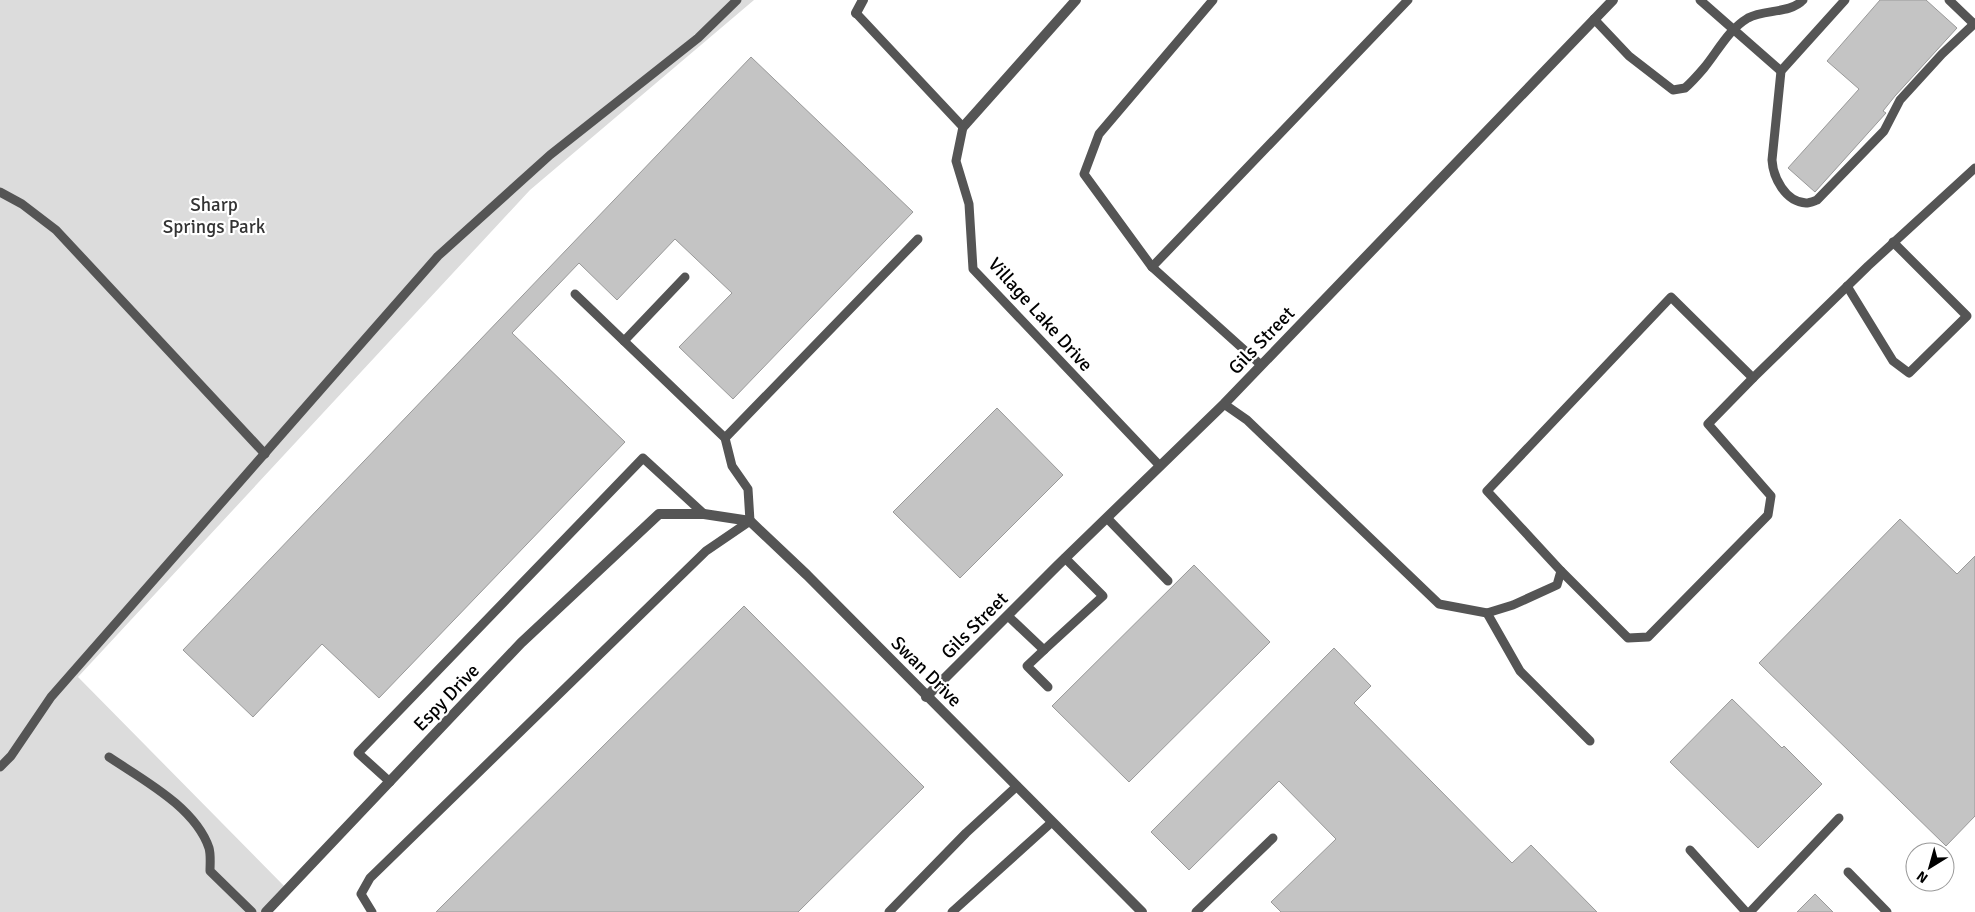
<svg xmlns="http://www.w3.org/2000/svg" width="1975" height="912" viewBox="0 0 1975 912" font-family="Signika,sans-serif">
<rect width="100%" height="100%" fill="#fff"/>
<!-- green -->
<polygon fill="#dcdcdc" points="0,0 754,0 530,190 78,677 287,889 266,912 0,912"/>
<!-- building -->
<g fill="#c4c4c4" stroke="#999">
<polygon points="1880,0 1926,0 1957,28 1895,96 1883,111 1886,113 1815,192 1788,168 1859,89 1827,61"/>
<polygon points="751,57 913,212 733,399 679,347 732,293 675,239 617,300 579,263 512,333 625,442 379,698 322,644 253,717 183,650"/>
<polygon points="997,408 1063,475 960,578 893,512"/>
<polygon points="1900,519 1957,574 1975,556 1975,816 1946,846 1759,663"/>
<polygon points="1194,565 1270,642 1129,782 1052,706"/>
<polygon points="744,606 924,787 798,912 436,912"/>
<polygon points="1334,648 1371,686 1354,703 1512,863 1531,845 1597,912 1281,912 1271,902 1336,839 1279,781 1189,870 1151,832"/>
<polygon points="1732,699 1782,748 1784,746 1822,784 1758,848 1670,762"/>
<polygon points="1815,894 1833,912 1797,912"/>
</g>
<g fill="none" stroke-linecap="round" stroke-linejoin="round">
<!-- service -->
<g stroke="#555" stroke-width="9">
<polyline points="1213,0 1099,134 1084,174 1152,267 1261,365"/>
<polyline points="1700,0 1781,71"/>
<path d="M 1845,0 L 1781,71 L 1772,160 C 1773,177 1785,202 1806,203 C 1809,203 1814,201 1817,200 L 1884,131 L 1900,100 L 1942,54 L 1975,23"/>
<polyline points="1949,0 1973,23"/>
<polyline points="856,13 963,127 956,161 969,204 973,269 1160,466"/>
<path d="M 1594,19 L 1629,56 L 1673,90 L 1685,88 C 1692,82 1698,75 1704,68 C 1718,51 1728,30 1748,18 C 1764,9 1790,14 1803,0"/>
<polyline points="0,192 22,204 56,230 265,454"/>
<polyline points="1152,267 1408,0"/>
<polyline points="1847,286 1893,361 1909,373 1967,316 1893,242"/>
<polyline points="624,341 685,277"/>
<polyline points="1224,404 1247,420 1439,604 1487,613 1513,605 1557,585 1561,571 1487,491 1671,297 1753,378 1868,266 1975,168"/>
<polyline points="725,438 918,239"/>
<polyline points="1107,518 1168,581"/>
<polyline points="1561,571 1628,638 1648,637 1768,515 1771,496 1708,424 1753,378"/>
<polyline points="1487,613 1520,671 1590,741"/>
<polyline points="1008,616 1044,650 1103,596 1065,558"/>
<polyline points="1044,650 1027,666 1048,687"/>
<path d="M 109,757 C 143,780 195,807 209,848 C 211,855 210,864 210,871 L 252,912"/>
<polyline points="0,767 11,756 51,697 438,256 550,155 698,38 737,0"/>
<polyline points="390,782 358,753 643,458 704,514"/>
<polyline points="1690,850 1746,912"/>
<polyline points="1848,872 1887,912"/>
<polyline points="372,912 361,894 370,878 706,551 750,521 748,489 732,466 725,438 575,294"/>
<polyline points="889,912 966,833 1017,786"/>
<polyline points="952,912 1052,822"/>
<polyline points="1196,912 1273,838"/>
<polyline points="1750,912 1839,818"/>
</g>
<!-- minor -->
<g stroke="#555" stroke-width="10">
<polyline points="856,13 863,0"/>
<polyline points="963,127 1076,0"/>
<polyline points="926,697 1057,566 1224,404 1613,0"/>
<polyline points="266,912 521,643 659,514 704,514 750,521 807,575 1142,912"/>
</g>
</g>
<g text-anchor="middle" stroke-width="4.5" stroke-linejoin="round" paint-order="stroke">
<!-- park labels -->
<g font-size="19" fill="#333" stroke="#fff">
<text x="214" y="211">Sharp<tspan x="214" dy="22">Springs Park</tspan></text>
</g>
<!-- street labels -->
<g font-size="19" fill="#000" stroke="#fff">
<text transform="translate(1041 314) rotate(48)" y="7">Village Lake Drive</text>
<text transform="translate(1261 340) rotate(-46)" y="7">Gils Street</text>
<text transform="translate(974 625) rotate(-45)" y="7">Gils Street</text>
<text transform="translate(927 671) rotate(45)" y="7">Swan Drive</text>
<text transform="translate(446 697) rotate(-46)" y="7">Espy Drive</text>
</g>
</g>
<!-- north arrow -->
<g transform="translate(1930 867) rotate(217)"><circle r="24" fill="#ffffff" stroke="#999999"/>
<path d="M0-4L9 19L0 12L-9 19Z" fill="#000000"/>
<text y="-8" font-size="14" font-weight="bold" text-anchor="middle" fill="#000000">N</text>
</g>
</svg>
